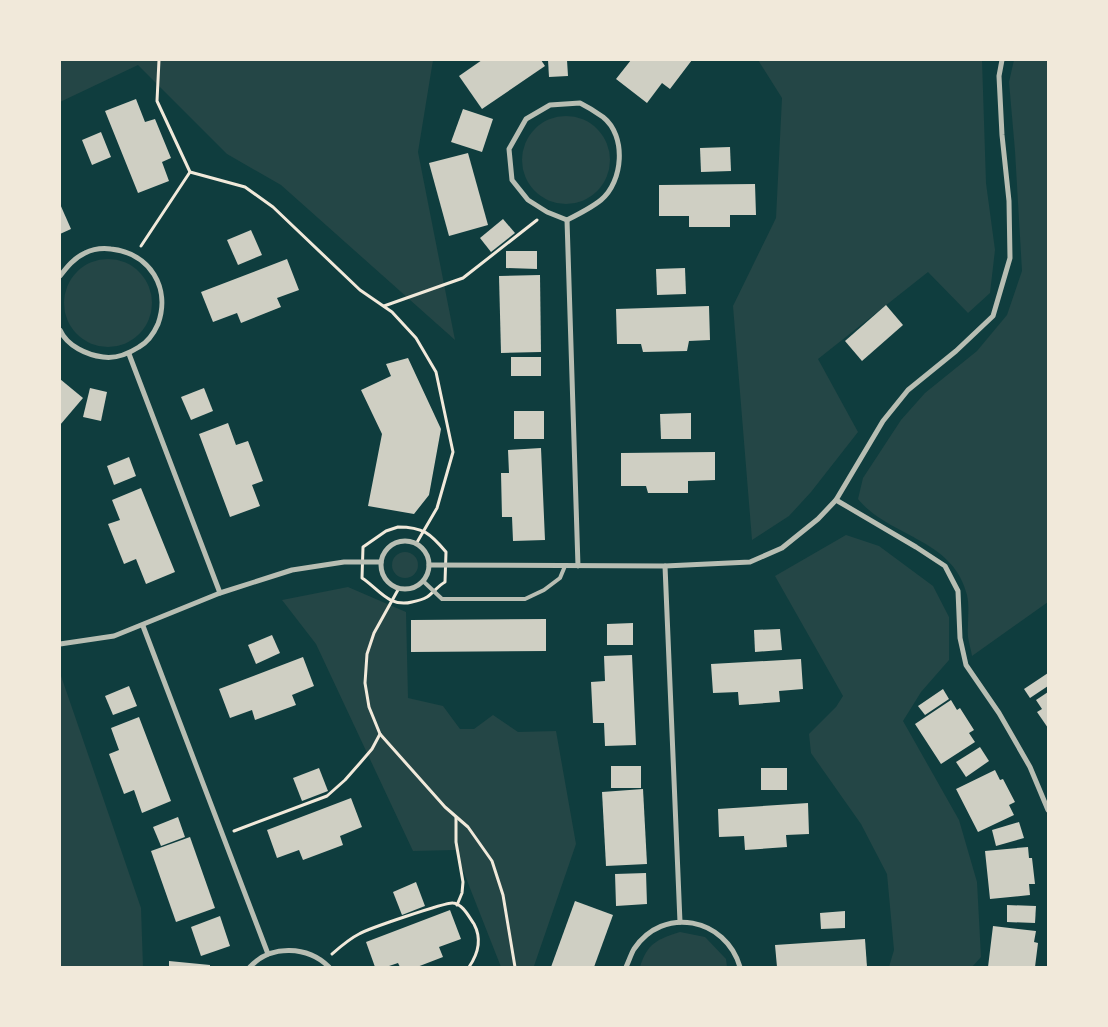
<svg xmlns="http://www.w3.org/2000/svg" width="1108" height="1027" viewBox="0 0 1108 1027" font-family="'Zilla Slab',serif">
<rect width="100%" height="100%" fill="#0f3d3e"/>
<!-- green -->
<g fill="#244646">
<polygon points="60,60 433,60 418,152 455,340 281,185 227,154 138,65 60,102"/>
<polygon points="758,60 982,60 986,183 995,250 990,293 968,313 928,272 818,359 858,432 811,492 789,516 752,540 733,306 776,218 782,98"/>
<path d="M 1014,60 L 1048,60 L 1048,602 L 972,656 C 971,650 969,643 968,637 C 967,623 970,608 967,595 C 953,538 890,538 858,499 L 863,478 L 901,420 L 925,393 L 977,351 L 1007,315 L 1022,271 L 1015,151 L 1009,82 Z"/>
<circle cx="566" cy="160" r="44"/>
<circle cx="108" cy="303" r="44"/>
<polygon points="846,535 879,546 933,586 949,617 949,660 921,692 903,721 959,820 977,882 981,957 972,967 889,967 894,950 887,874 861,824 811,753 809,734 836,707 843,696 775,576"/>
<circle cx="405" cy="565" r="13"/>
<polygon points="348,587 406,612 408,698 443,706 460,729 474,729 493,715 518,732 556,731 576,844 534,966 501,967 455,850 413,851 316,644 282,600"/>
<polygon points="60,673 141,908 143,967 60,967"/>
<path d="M 680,932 L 705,937 L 726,959 L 727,967 L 640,967 C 647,943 658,939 680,932 Z"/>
</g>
<!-- building -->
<g fill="#cfcfc3">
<polygon points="482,60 541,60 545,66 482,109 459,76"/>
<polygon points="548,60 567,60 568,76 549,77"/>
<polygon points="631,60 692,60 670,89 662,83 647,103 616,79"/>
<polygon points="136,99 145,122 155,119 171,158 162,162 169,181 138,193 105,111"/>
<polygon points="463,109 493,119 482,152 451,142"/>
<polygon points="101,132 111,157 92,165 82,140"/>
<polygon points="730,147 731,171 701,172 700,148"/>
<polygon points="468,153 488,225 449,236 429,163"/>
<polygon points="755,184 756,215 730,215 730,227 689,227 689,216 659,216 659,185"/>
<polygon points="60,204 71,229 60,234"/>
<polygon points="503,219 515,233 491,252 480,238"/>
<polygon points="251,230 262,255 238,265 227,240"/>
<polygon points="506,251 537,251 537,269 506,268"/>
<polygon points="287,259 299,290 277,298 281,307 241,323 237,313 213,322 201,292"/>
<polygon points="685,268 686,294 657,295 656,269"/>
<polygon points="540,275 541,352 501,353 499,276"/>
<polygon points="886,305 903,325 862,361 845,341"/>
<polygon points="709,306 710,340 689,341 687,351 643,352 641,344 617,344 616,309"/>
<rect x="511" y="357" width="30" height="19"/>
<polygon points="408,358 441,429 429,495 414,514 368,506 382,434 361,390 391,376 386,364"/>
<polygon points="60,379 83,398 60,425"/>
<polygon points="90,388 107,392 101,421 83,417"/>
<polygon points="204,388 213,411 191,420 181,397"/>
<rect x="514" y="411" width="30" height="28"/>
<polygon points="691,413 691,439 661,439 660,414"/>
<polygon points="228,423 236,445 248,441 263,481 252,485 260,506 230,517 199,434"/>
<polygon points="541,448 545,540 513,541 512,517 502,517 501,473 509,473 508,450"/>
<polygon points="715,452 715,480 688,481 688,493 648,493 646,486 621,486 621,453"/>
<polygon points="129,457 136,476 114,485 107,466"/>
<polygon points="141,488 175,572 146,584 136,559 124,564 108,524 120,520 112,500"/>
<polygon points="546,619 546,651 411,652 411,620"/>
<polygon points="633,623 633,645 607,645 607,624"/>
<polygon points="780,629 782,650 755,652 754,630"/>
<polygon points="272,635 280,653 256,664 248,645"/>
<polygon points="632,655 636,745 605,746 604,723 593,723 591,682 605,681 604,656"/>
<polygon points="303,657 314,686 292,695 296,705 255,720 252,710 230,718 219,689"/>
<polygon points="801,659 803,689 779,691 780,702 739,705 738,692 713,693 711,664"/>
<polygon points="1048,673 1048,686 1030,698 1024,689"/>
<polygon points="129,686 137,706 113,715 105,696"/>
<polygon points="943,689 949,699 925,715 918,706"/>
<polygon points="1048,692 1048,728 1037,712 1042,709 1036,700"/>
<polygon points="951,700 957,710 960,708 974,730 969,733 975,742 941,764 915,724"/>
<polygon points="139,717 171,801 142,813 134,790 124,794 109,754 119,750 111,728"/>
<polygon points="980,747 989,761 966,777 956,762"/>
<rect x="611" y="766" width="30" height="22"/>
<polygon points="319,768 328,791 302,801 293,778"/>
<rect x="761" y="768" width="26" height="22"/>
<polygon points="995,770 1000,780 1003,779 1015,802 1009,805 1014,815 978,832 956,789"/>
<polygon points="643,789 647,864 606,866 602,792"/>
<polygon points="351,798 362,827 340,836 343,845 303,860 299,850 277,858 267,830"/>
<polygon points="808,803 809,834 786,835 787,847 745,850 744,836 719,837 718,809"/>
<polygon points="178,817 185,837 161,846 153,827"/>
<polygon points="1019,822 1024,838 996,846 992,830"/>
<polygon points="190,837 215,908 176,922 151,851"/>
<polygon points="1028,847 1029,858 1032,858 1035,884 1029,884 1030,895 990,899 985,851"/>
<polygon points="646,873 647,904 616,906 615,874"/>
<polygon points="416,882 425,906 402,915 393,892"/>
<polygon points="575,901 613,915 594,967 551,967"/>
<polygon points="1007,905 1036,906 1035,923 1007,922"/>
<polygon points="450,910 461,939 439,947 443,957 417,967 400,967 398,963 386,967 375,967 366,942"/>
<polygon points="845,911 845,928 821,929 820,913"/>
<polygon points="220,916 230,946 201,956 191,927"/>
<polygon points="993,926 1036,931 1034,942 1038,943 1035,967 988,967"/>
<polygon points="865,939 867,967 777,967 775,945"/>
<polygon points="169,961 210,965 210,967 169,967"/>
</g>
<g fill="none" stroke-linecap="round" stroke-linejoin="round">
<!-- path -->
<g stroke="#f1e9da" stroke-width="3">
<polyline points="159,60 157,101 190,172 245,187 273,207 360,290 392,312 416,338 436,372 453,452 437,508 416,544"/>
<polyline points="141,246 190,172"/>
<polyline points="384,306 463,278 537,220"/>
<path d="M 398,527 C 423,527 430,533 446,552 L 445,582 C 438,586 433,593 427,597 C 422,600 417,601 412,602 C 389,608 379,589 362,578 L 363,547 L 386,531 Z"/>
<polyline points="399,588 374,633 367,654 365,683 369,707 380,734 445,807 468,827 492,861 503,895 515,967"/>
<polyline points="456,817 456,842 463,882 462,893 457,905"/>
<polyline points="234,831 327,796 345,780 360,763 372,749 380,734"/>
<path d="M 332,954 C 340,947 349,939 359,934 C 367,929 446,902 453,903 C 463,904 469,917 474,924 C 482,939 478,954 469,967"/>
</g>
<!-- service -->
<polyline stroke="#b8beb3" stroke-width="4" points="423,581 442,599 525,599 544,590 560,578 565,566"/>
<!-- minor -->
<g stroke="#b8beb3" stroke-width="5">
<path d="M 580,103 C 588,107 596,112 603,117 C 627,136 623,182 601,200 C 591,208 579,214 567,220 L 547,212 L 528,200 L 512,180 L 509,149 L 526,119 L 550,105 Z"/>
<polyline points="567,220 578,566"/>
<path d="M 60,276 C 67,267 74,258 85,253 C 93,249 103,248 111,249 C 150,253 171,288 158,324 C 154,333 148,342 139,347 C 128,354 116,359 103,357 C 87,355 67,346 60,330"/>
<polyline points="129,354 220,593"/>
<polyline points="836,500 916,547 945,566 958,591 960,638 966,665 999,713 1030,767 1048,810"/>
<circle cx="405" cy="565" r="24"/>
<polyline points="429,565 665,566 750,562 782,548 818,519 836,500 883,421 908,390 956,351 993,316 1010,258 1009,201 1002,135 999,76 1002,60"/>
<polyline points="665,566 680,922"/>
<polyline points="143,626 268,954"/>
<polyline points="60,644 114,636 220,593 292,570 344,562 381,562"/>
<path d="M 250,967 C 271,944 308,946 329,967"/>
<path d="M 626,967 C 629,961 631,954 634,949 C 663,905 726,918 740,967"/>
</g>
</g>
<!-- border -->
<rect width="1108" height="1027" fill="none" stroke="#f1e9da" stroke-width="122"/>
</svg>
